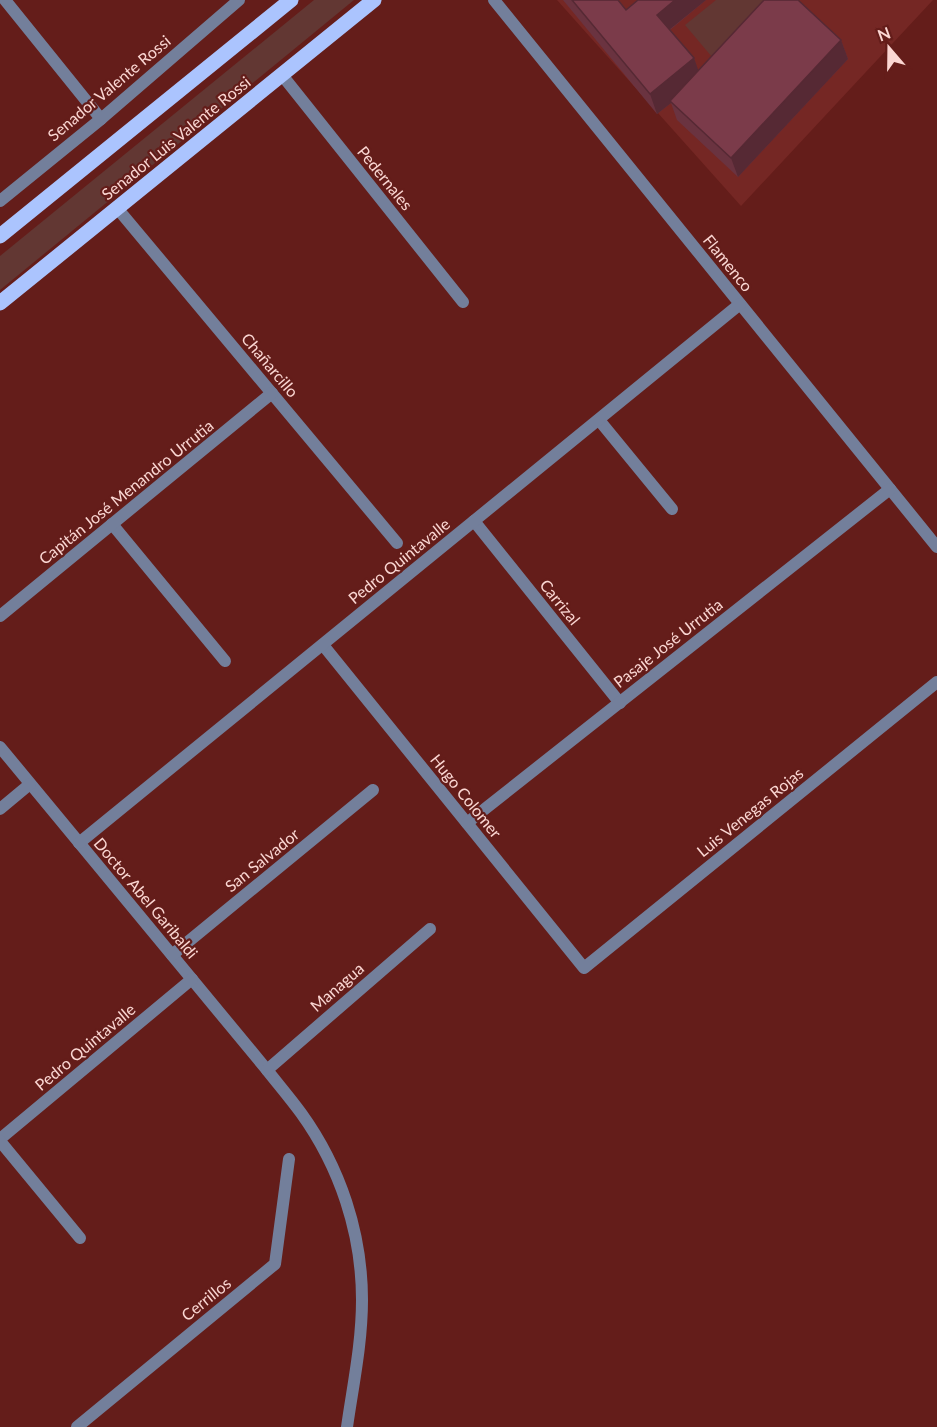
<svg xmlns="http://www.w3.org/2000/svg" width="937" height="1427" viewBox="0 0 937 1427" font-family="Lato,sans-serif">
<rect width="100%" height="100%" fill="#641d1a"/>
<!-- built -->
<polygon fill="#752724" points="557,0 933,0 741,206"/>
<!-- grass -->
<g fill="#623733">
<polygon points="314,0 354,0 0,290 0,256"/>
<polygon points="716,0 779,0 712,57 685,25"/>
</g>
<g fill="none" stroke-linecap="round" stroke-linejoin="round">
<!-- minor -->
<g stroke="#737f9b" stroke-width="12">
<polyline points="5,0 101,119"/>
<polyline points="494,0 937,547"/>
<polyline points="282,75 463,302"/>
<polyline points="0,201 101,119 239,0"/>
<polyline points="117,208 397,543"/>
<polyline points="599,420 672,509"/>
<polyline points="474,521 620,703"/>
<polyline points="112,524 225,661"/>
<polyline points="0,616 272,393"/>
<polyline points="323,645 584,968 937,682"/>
<path d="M 0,747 L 267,1070 C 278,1084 290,1098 301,1113 C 340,1167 362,1233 362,1300 C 362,1343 353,1385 347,1427"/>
<polyline points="0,809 30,784"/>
<polyline points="467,823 890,489"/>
<polyline points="79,843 740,304"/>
<polyline points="172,955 373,790"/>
<polyline points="267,1070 430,929"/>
<polyline points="0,1139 192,979"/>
<polyline points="0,1141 80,1238"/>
<polyline points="77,1427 275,1264 289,1159"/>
</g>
<!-- primary -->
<g stroke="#abc4fe" stroke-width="15">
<polyline points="0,236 291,0"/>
<polyline points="0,303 374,0"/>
</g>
</g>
<!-- wall -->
<polygon fill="#6a3340" points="563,0 618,0 626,10 706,0 670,30 694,58 698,71 841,40 848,59 738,177 677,120 671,103 657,114"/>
<!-- shaded-wall -->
<g fill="#562934">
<polygon points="675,0 706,0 664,34 657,15"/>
<polygon points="841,40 848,59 738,177 731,158"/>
<polygon points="694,58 701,78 670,101 671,103 657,114 650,94"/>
</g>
<!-- building -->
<g fill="#7b3b4a" stroke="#562934" stroke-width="1.5">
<polygon points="572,0 618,0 626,10 638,0 675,0 657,15 694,58 650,94"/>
<polygon points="764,0 798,0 841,40 731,158 670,101"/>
</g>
<g text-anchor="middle" stroke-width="4.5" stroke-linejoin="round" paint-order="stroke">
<!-- street labels -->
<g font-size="16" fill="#fbd7d3" stroke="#641d1a">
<text transform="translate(109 88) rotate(-40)" y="6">Senador Valente Rossi</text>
<text transform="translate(176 138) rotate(-39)" y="6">Senador Luis Valente Rossi</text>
<text transform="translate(385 178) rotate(51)" y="6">Pedernales</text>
<text transform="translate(728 263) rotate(51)" y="6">Flamenco</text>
<text transform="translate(270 365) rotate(50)" y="6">Chañarcillo</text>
<text transform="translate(126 492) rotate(-39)" y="6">Capitán José Menandro Urrutia</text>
<text transform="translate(399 561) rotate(-39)" y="6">Pedro Quintavalle</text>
<text transform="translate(560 602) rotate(51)" y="6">Carrizal</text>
<text transform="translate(668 643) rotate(-38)" y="6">Pasaje José Urrutia</text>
<text transform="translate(466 796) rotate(51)" y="6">Hugo Colomer</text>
<text transform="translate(750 812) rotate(-39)" y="6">Luis Venegas Rojas</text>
<text transform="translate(262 860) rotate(-39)" y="6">San Salvador</text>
<text transform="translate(146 898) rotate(50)" y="6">Doctor Abel Garibaldi</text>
<text transform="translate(337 987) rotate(-41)" y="6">Managua</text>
<text transform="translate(85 1047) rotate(-40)" y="6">Pedro Quintavalle</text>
<text transform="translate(206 1299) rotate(-39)" y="6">Cerrillos</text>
</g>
</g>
<!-- north arrow -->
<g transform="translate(889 48) rotate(340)" stroke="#641d1a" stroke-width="4.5" paint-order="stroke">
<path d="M0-4.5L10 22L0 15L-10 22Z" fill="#fbd7d3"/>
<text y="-9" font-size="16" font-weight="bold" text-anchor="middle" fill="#fbd7d3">N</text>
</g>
</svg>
